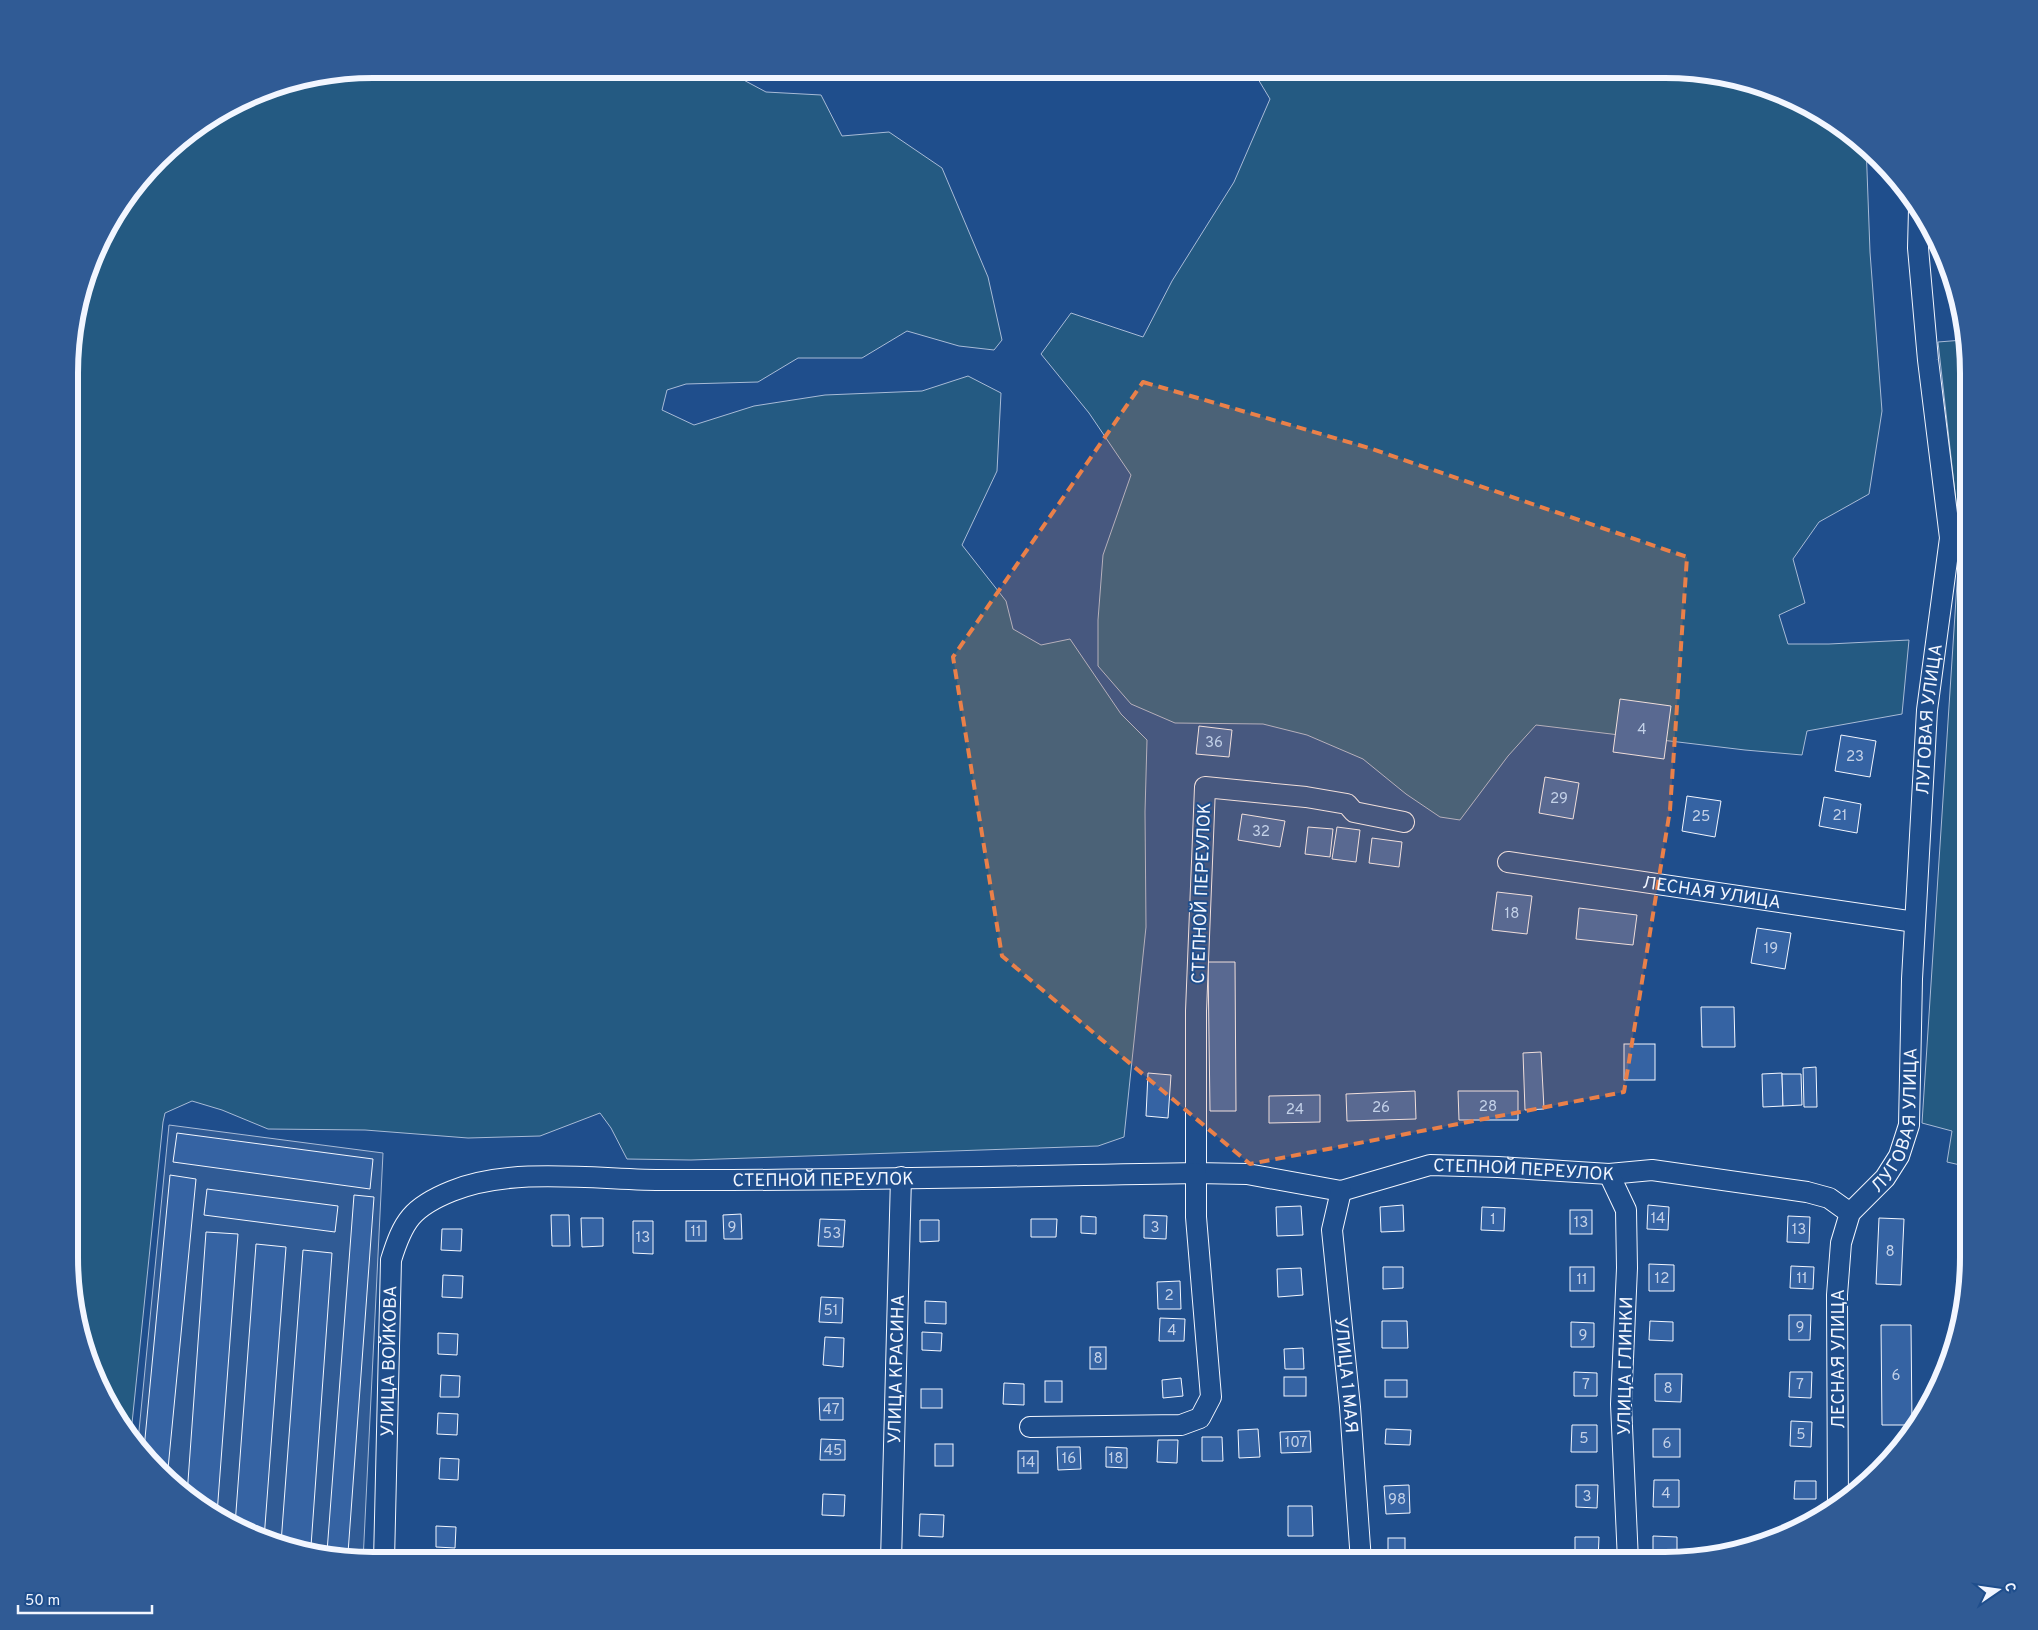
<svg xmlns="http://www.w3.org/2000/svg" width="2038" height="1630" viewBox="0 0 2038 1630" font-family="Overpass,sans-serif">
<rect width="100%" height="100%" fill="#1f4e8c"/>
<!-- green -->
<g fill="#245a82" stroke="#a8bbd7">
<polygon points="373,69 723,69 766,92 821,95 842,136 889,132 942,168 988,277 1002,340 994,350 959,346 907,331 862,358 798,358 758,382 686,384 667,390 662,410 694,425 754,406 825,395 922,391 968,376 1001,393 997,471 962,545 1006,601 1013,629 1041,645 1070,639 1121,714 1147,740 1145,812 1146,927 1124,1137 1098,1146 691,1160 627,1159 611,1128 600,1113 540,1136 468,1138 365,1130 268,1129 222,1110 192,1101 165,1113 163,1122 131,1433 100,1392 69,1278 71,333 109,221 172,144 275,85"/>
<polygon points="1252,69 1685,69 1782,92 1866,144 1870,252 1882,411 1869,494 1819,522 1793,559 1805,603 1779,615 1788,644 1829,644 1909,640 1902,714 1807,731 1802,755 1745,750 1536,725 1508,756 1460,820 1440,817 1406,794 1363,759 1307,735 1263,724 1175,723 1131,704 1098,666 1098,620 1103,555 1131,475 1089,413 1041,354 1071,313 1143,337 1172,281 1234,182 1270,99"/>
<polygon points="1963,340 1969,372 1969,1167 1947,1162 1952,1131 1922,1123 1960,537 1938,342"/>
</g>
<!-- parking -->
<polygon fill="#305b95" stroke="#a8bbd7" points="169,1125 383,1153 363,1561 353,1561 256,1538 172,1486 138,1441"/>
<!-- building -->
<g fill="#3563a3" stroke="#f2f6ff">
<polygon points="1620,699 1671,706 1664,759 1613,752"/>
<polygon points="1199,726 1232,730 1229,757 1196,754"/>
<polygon points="1841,735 1876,741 1870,777 1835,771"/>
<polygon points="1545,777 1579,783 1573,819 1539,813"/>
<polygon points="1687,796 1721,801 1715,837 1682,831"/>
<polygon points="1824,797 1861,804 1857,833 1819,826"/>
<polygon points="1242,814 1285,821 1280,847 1238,840"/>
<polygon points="1308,827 1333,829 1330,857 1305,854"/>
<polygon points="1337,827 1360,830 1356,862 1332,859"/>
<polygon points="1372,838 1402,842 1399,867 1369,863"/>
<polygon points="1497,892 1532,896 1527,934 1492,930"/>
<polygon points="1579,908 1637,915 1633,945 1576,939"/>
<polygon points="1757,928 1791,933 1785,969 1751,963"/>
<polygon points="1208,962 1235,962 1236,1111 1210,1111"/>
<polygon points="1701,1007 1734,1007 1735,1047 1702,1047"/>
<rect x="1624" y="1044" width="31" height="36"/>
<polygon points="1541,1052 1544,1109 1525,1110 1523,1053"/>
<polygon points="1816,1067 1817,1107 1804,1107 1803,1068"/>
<polygon points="1148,1073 1171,1075 1168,1118 1146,1116"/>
<polygon points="1782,1073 1783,1106 1763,1107 1762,1074"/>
<polygon points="1782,1074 1801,1074 1802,1105 1783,1106"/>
<polygon points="1415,1091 1416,1119 1347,1121 1346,1094"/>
<polygon points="1458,1091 1518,1091 1518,1120 1459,1120"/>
<polygon points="1320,1095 1320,1122 1269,1123 1269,1096"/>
<polygon points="177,1133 373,1159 370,1189 173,1162"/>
<polygon points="170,1175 196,1179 167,1479 144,1449"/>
<polygon points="207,1189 338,1206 335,1232 204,1215"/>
<polygon points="354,1195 374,1197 348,1553 327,1552"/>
<polygon points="1403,1205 1404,1231 1381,1232 1380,1207"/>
<polygon points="1648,1205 1669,1207 1668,1230 1647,1229"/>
<polygon points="1301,1206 1303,1235 1277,1236 1276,1207"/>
<polygon points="1482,1207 1505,1208 1504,1231 1481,1230"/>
<rect x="1570" y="1210" width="22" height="24"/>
<polygon points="741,1214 742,1239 724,1239 723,1215"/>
<polygon points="551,1215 569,1215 570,1246 552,1246"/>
<polygon points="1144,1215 1167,1216 1166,1239 1144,1238"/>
<polygon points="1081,1216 1096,1217 1096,1234 1081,1233"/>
<polygon points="1788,1216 1810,1217 1809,1243 1787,1242"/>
<polygon points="581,1218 603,1218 603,1246 582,1247"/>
<polygon points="1879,1218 1904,1219 1901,1285 1876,1284"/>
<polygon points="820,1219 845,1220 843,1247 818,1246"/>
<polygon points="1031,1219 1057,1219 1056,1237 1031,1237"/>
<polygon points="920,1220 939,1220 939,1241 920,1242"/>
<polygon points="633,1221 653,1221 653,1254 633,1253"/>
<rect x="686" y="1221" width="20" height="20"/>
<polygon points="442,1229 462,1229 461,1251 441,1250"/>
<polygon points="206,1232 238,1234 217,1514 187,1495"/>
<polygon points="256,1244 286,1247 264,1539 256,1538 235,1525"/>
<polygon points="303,1250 332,1253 311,1546 281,1543"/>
<polygon points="1649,1264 1674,1265 1674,1291 1649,1291"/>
<polygon points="1791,1266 1814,1267 1813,1289 1790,1288"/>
<polygon points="1383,1267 1403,1267 1403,1288 1383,1289"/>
<rect x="1570" y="1267" width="24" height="24"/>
<polygon points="1301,1268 1303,1295 1278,1297 1277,1269"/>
<polygon points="443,1275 463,1276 462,1298 442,1297"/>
<polygon points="1180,1281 1181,1309 1158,1309 1157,1282"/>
<polygon points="821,1297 843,1298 842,1323 819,1322"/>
<polygon points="925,1301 946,1302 946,1324 925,1323"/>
<polygon points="1789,1315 1811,1315 1810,1340 1789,1340"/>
<polygon points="1160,1318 1185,1319 1184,1341 1159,1341"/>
<polygon points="1382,1321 1407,1321 1408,1348 1382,1348"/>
<polygon points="1650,1321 1673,1322 1673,1341 1649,1340"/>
<polygon points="1571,1322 1594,1323 1594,1347 1571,1347"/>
<polygon points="1881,1325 1911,1325 1912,1425 1882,1425"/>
<polygon points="922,1332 942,1333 941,1351 922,1350"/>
<polygon points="438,1333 458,1334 457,1355 438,1354"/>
<polygon points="825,1337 844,1338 843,1367 823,1365"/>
<rect x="1090" y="1347" width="16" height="22"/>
<polygon points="1303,1348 1304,1369 1285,1369 1284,1349"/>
<polygon points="1574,1372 1597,1373 1597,1396 1574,1396"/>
<polygon points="1790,1372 1812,1372 1811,1398 1789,1397"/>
<polygon points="1655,1374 1682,1374 1681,1402 1655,1401"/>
<polygon points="441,1375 460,1376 459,1397 440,1397"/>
<rect x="1284" y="1377" width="22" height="19"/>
<polygon points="1181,1378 1183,1396 1163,1398 1162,1380"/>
<rect x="1385" y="1380" width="22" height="17"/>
<rect x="1045" y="1381" width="17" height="21"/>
<polygon points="1004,1383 1024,1384 1024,1405 1003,1404"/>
<rect x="921" y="1389" width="21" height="19"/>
<polygon points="819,1398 843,1398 843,1420 820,1420"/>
<polygon points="438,1413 458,1414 457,1435 437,1434"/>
<polygon points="1791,1421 1812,1422 1811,1447 1790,1446"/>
<polygon points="1572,1425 1597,1425 1597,1452 1571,1452"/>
<polygon points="1258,1429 1260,1457 1239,1458 1238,1430"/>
<polygon points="1386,1429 1411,1430 1410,1445 1385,1444"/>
<rect x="1653" y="1429" width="27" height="28"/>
<polygon points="1310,1431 1311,1452 1281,1453 1280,1432"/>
<polygon points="1202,1437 1222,1437 1223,1461 1202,1461"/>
<polygon points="821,1439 845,1440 845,1460 820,1460"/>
<polygon points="1158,1440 1178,1440 1177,1463 1157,1462"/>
<rect x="935" y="1444" width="18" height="22"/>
<polygon points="1057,1447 1080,1447 1081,1469 1058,1470"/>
<polygon points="1106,1447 1127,1448 1127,1468 1106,1467"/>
<rect x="1018" y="1451" width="20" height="22"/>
<polygon points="440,1458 459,1459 458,1480 439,1479"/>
<polygon points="1654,1480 1679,1480 1679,1507 1653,1507"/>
<polygon points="1795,1481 1816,1481 1816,1499 1794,1499"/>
<polygon points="1409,1485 1410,1513 1386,1514 1384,1486"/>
<polygon points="1576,1485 1598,1485 1597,1508 1576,1507"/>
<polygon points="823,1494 845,1495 844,1516 822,1515"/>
<polygon points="1288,1506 1312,1506 1313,1536 1288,1536"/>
<polygon points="920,1514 944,1515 943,1537 919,1536"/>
<polygon points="436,1526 456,1527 455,1548 436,1547"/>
<polygon points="1653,1536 1677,1537 1677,1559 1653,1561"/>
<polygon points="1575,1537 1599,1537 1598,1561 1575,1561"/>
<rect x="1388" y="1538" width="17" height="17"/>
<polygon points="923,1554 955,1556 955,1561 922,1561"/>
</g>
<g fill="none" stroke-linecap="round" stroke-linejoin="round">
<!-- minor casing -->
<g stroke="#f2f6ff" stroke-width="22">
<g id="minor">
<path id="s1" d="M 1404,822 L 1354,812 L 1347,804 L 1306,797 L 1205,787 L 1196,1011 L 1196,1173 L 1247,1174 L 1341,1191 L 1430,1165 L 1498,1167 L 1609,1174 L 1652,1170 L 1807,1192 L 1829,1198 L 1850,1213"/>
<path id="s2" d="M 1508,862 L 1915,922"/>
<polyline points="1609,1174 1626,1210 1627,1268 1621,1404 1628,1561"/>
<path id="s3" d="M 1341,1191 L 1332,1230 L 1350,1407 L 1361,1561"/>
<path id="s4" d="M 1838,1506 L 1837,1295 L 1841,1243 L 1850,1213 L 1885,1178 L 1899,1156 L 1909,1125 L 1912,979 L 1927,710 L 1950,538 L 1928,360 L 1918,248 L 1919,209"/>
<path id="s5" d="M 384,1561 L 391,1260 C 403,1221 412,1207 452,1191 C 513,1166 600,1180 666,1180 C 843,1181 1019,1176 1196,1173 L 1196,1217 L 1211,1397 L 1200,1418 L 1181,1425 L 1030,1427"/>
<path id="s6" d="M 891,1561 L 901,1177"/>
</g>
</g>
<!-- minor -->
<use href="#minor" stroke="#1f4e8c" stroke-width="20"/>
</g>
<!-- marked area -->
<path fill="#ea8049" fill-opacity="0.2" stroke="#ea8049" stroke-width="4" stroke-dasharray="10 6" stroke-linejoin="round" d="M 1143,382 L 1369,448 L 1687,557 L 1670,810 L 1624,1092 L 1250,1164 L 1002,956 L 953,657 Z"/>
<g text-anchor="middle" stroke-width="4" stroke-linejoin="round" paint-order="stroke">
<!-- number labels -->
<g font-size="15" fill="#c3d1e8">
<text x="1642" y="734">4</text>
<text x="1214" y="747">36</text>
<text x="1855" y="761">23</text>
<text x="1559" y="803">29</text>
<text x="1840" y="820">21</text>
<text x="1701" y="821">25</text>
<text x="1261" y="836">32</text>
<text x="1512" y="918">18</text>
<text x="1771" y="953">19</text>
<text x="1488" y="1111">28</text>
<text x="1381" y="1112">26</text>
<text x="1295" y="1114">24</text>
<text x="1658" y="1223">14</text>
<text x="1493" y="1224">1</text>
<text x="1581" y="1227">13</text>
<text x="732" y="1232">9</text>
<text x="1155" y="1232">3</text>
<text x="1799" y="1234">13</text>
<text x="696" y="1236">11</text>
<text x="832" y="1238">53</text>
<text x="643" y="1242">13</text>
<text x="1890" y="1256">8</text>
<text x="1662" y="1283">12</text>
<text x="1802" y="1283">11</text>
<text x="1582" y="1284">11</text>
<text x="1169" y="1300">2</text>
<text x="831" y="1315">51</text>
<text x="1800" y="1332">9</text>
<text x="1172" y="1335">4</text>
<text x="1583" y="1340">9</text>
<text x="1098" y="1363">8</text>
<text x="1896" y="1380">6</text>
<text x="1586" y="1389">7</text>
<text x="1800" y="1389">7</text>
<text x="1668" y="1393">8</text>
<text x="831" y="1414">47</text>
<text x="1801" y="1439">5</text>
<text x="1584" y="1443">5</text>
<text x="1296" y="1447">107</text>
<text x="1667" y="1448">6</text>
<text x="833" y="1455">45</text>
<text x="1069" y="1463">16</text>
<text x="1116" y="1463">18</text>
<text x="1028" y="1467">14</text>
<text x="1666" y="1498">4</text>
<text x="1587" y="1501">3</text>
<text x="1397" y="1504">98</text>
</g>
<!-- street labels -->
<g font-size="18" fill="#f2f6ff" stroke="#1f4e8c">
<text dy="6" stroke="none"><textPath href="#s4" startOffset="809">ЛУГОВАЯ УЛИЦА</textPath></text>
<text transform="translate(1201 893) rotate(-88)" y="6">СТЕПНОЙ ПЕРЕУЛОК</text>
<text dy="6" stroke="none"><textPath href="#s2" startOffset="206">ЛЕСНАЯ УЛИЦА</textPath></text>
<text dy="6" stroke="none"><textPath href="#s4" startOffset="404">ЛУГОВАЯ УЛИЦА</textPath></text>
<text dy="6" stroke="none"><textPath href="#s1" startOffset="924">СТЕПНОЙ ПЕРЕУЛОК</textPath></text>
<text dy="6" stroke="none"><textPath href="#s5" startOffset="771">СТЕПНОЙ ПЕРЕУЛОК</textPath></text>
<text transform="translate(1838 1359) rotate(-90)" y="6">ЛЕСНАЯ УЛИЦА</text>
<text dy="6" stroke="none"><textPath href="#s5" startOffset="200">УЛИЦА ВОЙКОВА</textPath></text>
<text transform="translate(1625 1366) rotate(-89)" y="6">УЛИЦА ГЛИНКИ</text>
<text dy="6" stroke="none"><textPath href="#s6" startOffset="192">УЛИЦА КРАСИНА</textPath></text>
<text dy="6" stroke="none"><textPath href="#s3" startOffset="186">УЛИЦА 1 МАЯ</textPath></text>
</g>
</g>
<!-- crop -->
<path d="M0 0H2038V1630H0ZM373 78H1665A295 295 0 0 1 1960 373V1257A295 295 0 0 1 1665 1552H373A295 295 0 0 1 78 1257V373A295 295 0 0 1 373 78Z" fill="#305b95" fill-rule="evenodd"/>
<path fill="none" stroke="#f2f6ff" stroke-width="6" d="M373 78H1665A295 295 0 0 1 1960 373V1257A295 295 0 0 1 1665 1552H373A295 295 0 0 1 78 1257V373A295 295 0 0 1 373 78Z"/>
<!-- north arrow -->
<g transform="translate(1998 1590) rotate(77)" stroke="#1f4e8c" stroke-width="4" paint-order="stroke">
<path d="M0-4L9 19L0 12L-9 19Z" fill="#f2f6ff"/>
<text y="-8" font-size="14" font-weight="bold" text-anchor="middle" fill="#f2f6ff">С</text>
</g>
<!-- scale -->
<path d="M18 1605v8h134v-8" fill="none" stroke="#f2f6ff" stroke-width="2.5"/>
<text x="25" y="1605" font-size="15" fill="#f2f6ff" stroke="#1f4e8c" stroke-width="4" paint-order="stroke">50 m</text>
</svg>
